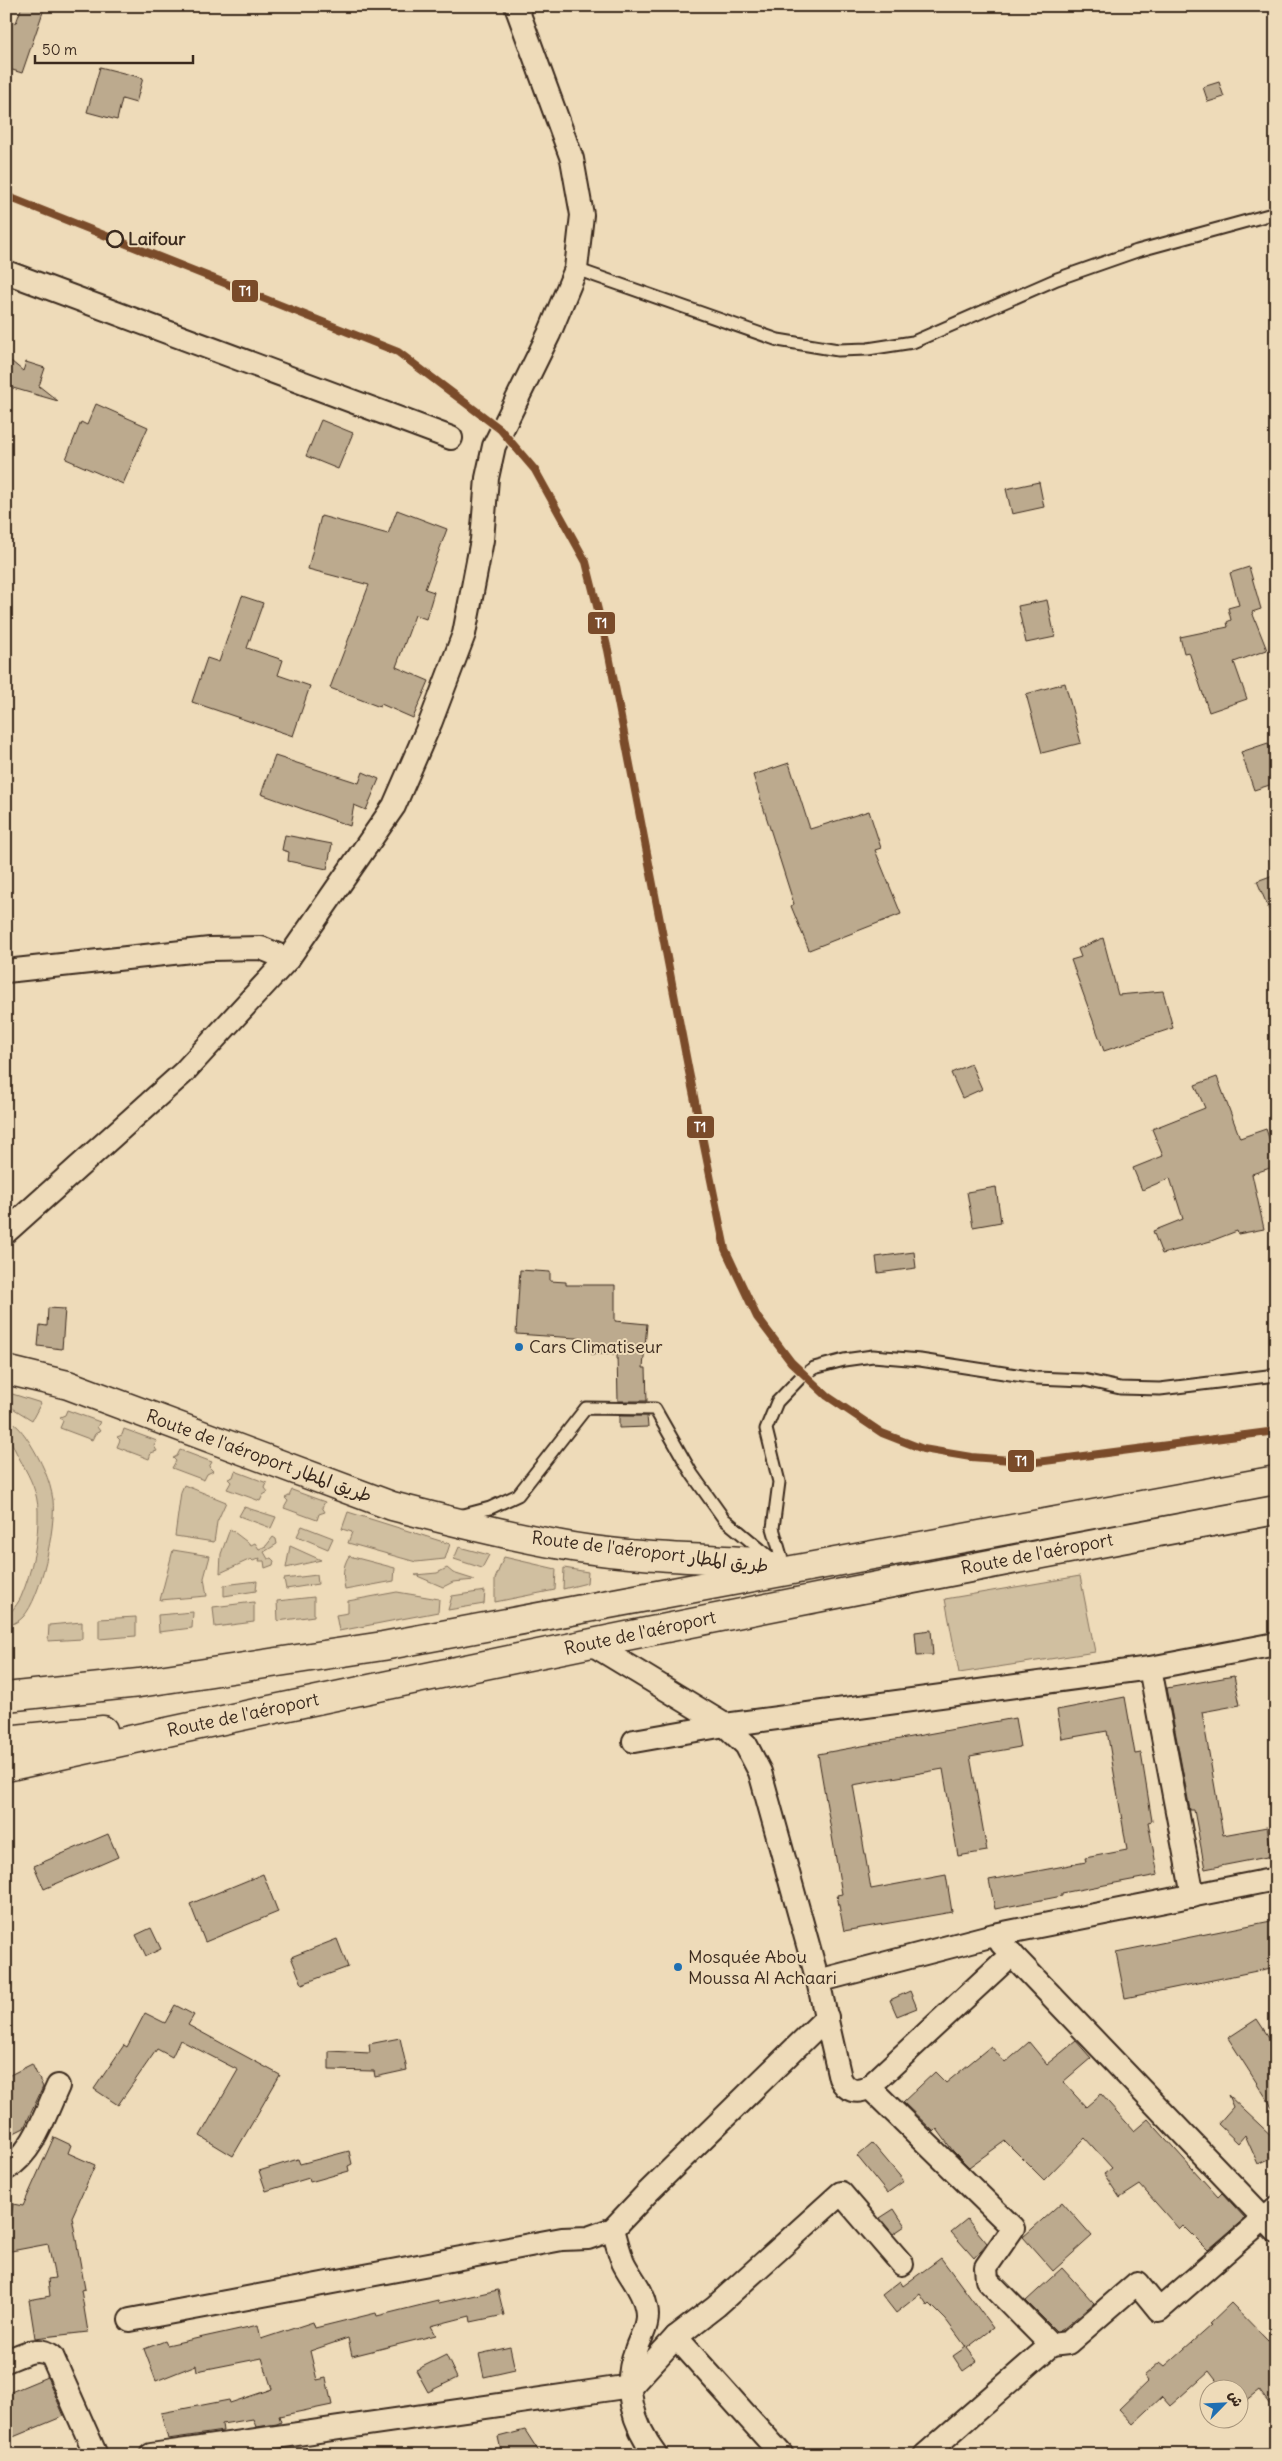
<svg xmlns="http://www.w3.org/2000/svg" width="1282" height="2461" viewBox="0 0 1282 2461" font-family="Delius,'Playpen Sans Arabic',sans-serif">
<rect width="100%" height="100%" fill="#eedbb9"/>
<filter id="ink" filterUnits="userSpaceOnUse"><feTurbulence type="fractalNoise" baseFrequency=".02" numOctaves="2"/><feDisplacementMap in="SourceGraphic" scale="10" xChannelSelector="R" yChannelSelector="G"/><feConvolveMatrix kernelMatrix="1 2 1 2 8 2 1 2 1" color-interpolation-filters="sRGB"/></filter>
<g filter="url(#ink)">
<!-- green -->
<g fill="#d0bfa0" stroke="#86745f">
<polygon points="6,1392 41,1403 32,1420 6,1404"/>
<polygon points="67,1410 100,1422 97,1427 100,1431 95,1434 92,1440 60,1428 63,1421 60,1417 65,1415"/>
<path d="M 6,1419 C 17,1423 24,1434 30,1443 C 41,1461 50,1479 53,1500 C 56,1527 41,1598 23,1617 C 19,1622 11,1624 6,1627 C 6,1614 16,1608 21,1597 C 32,1571 39,1539 38,1511 C 38,1475 6,1450 6,1419 Z"/>
<polygon points="124,1429 157,1441 154,1446 157,1451 151,1453 149,1459 117,1447 120,1440 117,1437 122,1435"/>
<polygon points="180,1450 212,1462 209,1467 213,1471 207,1474 204,1480 172,1468 176,1461 173,1458 177,1456"/>
<polygon points="235,1471 267,1483 265,1488 268,1492 263,1495 260,1501 227,1489 231,1482 228,1479 233,1477"/>
<polygon points="184,1485 226,1502 217,1522 214,1542 175,1536 181,1492"/>
<polygon points="292,1490 325,1502 322,1507 325,1512 319,1514 317,1520 284,1508 288,1501 285,1498 289,1496"/>
<polygon points="244,1507 276,1517 271,1528 239,1516"/>
<polygon points="348,1512 450,1544 445,1559 416,1562 348,1543 352,1532 342,1529"/>
<polygon points="302,1526 333,1538 328,1549 297,1536"/>
<polygon points="230,1529 251,1545 255,1543 259,1549 266,1546 273,1537 276,1539 277,1544 264,1552 268,1559 271,1558 274,1561 273,1565 265,1568 264,1561 259,1561 260,1558 253,1561 251,1559 220,1573 221,1554"/>
<polygon points="290,1546 321,1560 286,1568"/>
<polygon points="459,1547 489,1555 482,1568 454,1559"/>
<polygon points="173,1550 210,1556 204,1578 207,1596 160,1600"/>
<path d="M 349,1556 L 395,1568 L 394,1581 L 345,1590 C 343,1576 342,1567 349,1556 Z"/>
<polygon points="504,1557 556,1569 555,1590 495,1602 495,1579"/>
<polygon points="447,1568 453,1573 475,1580 453,1582 443,1587 415,1575 437,1573"/>
<polygon points="564,1568 588,1572 587,1583 563,1589"/>
<polygon points="317,1575 318,1584 286,1589 284,1579"/>
<polygon points="1080,1576 1095,1652 959,1673 945,1599"/>
<polygon points="257,1581 256,1591 224,1596 224,1585"/>
<polygon points="485,1591 484,1604 448,1610 452,1596"/>
<polygon points="397,1592 439,1599 438,1612 339,1631 336,1615 348,1613 348,1601"/>
<polygon points="314,1597 314,1616 278,1621 277,1601"/>
<polygon points="254,1602 254,1622 215,1627 213,1607"/>
<polygon points="193,1612 192,1628 159,1632 158,1615"/>
<polygon points="136,1617 136,1636 99,1639 99,1619"/>
<polygon points="82,1622 82,1639 48,1641 49,1625"/>
</g>
<!-- building -->
<g fill="#bcaa8e" stroke="#3b2a1e">
<polygon points="22,6 45,6 22,73 6,68 6,20 16,23"/>
<polygon points="100,67 143,78 136,103 122,99 117,120 87,112"/>
<polygon points="1219,82 1224,97 1208,102 1203,87"/>
<polygon points="6,357 23,371 26,362 45,368 39,386 58,401 6,386"/>
<polygon points="96,404 148,427 123,484 66,459 81,422 87,425"/>
<polygon points="321,420 353,433 338,469 306,456"/>
<polygon points="1039,482 1044,507 1012,514 1006,489"/>
<polygon points="397,510 447,529 425,589 434,592 426,619 415,615 396,667 429,681 413,718 381,704 380,707 330,688 369,585 308,569 321,516 388,534"/>
<polygon points="1249,567 1261,609 1252,612 1267,650 1234,662 1247,699 1209,712 1189,652 1184,653 1180,637 1228,627 1227,622 1231,620 1228,608 1239,605 1230,573"/>
<polygon points="242,596 263,603 247,648 283,660 278,675 310,686 293,736 192,702 207,658 219,662"/>
<polygon points="1047,600 1055,637 1026,643 1018,606"/>
<polygon points="1065,683 1081,743 1042,753 1026,694"/>
<polygon points="1268,743 1276,766 1276,783 1254,790 1241,752"/>
<polygon points="275,756 359,783 363,772 379,779 366,810 354,805 350,826 261,794"/>
<polygon points="789,763 810,829 869,811 881,848 875,850 901,914 809,950 791,906 794,904 753,775"/>
<polygon points="285,835 332,844 327,869 288,861 289,852 282,850"/>
<polygon points="1276,874 1276,924 1275,924 1257,881"/>
<polygon points="1103,938 1118,995 1163,991 1173,1028 1104,1051 1071,960 1081,957 1078,949"/>
<polygon points="971,1064 982,1089 962,1098 951,1073"/>
<polygon points="1217,1077 1240,1138 1266,1129 1276,1158 1276,1166 1252,1174 1264,1229 1238,1234 1237,1231 1211,1241 1162,1254 1153,1231 1183,1219 1170,1178 1142,1190 1133,1168 1163,1156 1152,1129 1205,1108 1195,1085"/>
<polygon points="996,1187 1001,1222 973,1227 967,1192"/>
<polygon points="914,1252 916,1268 878,1273 876,1257"/>
<polygon points="520,1270 550,1272 550,1281 566,1282 566,1285 615,1285 615,1321 647,1324 643,1368 646,1368 647,1401 618,1401 617,1354 591,1354 591,1339 516,1334"/>
<polygon points="48,1308 65,1309 62,1349 38,1346 40,1325 47,1326"/>
<polygon points="619,1416 647,1416 648,1427 619,1428"/>
<polygon points="931,1630 933,1655 917,1656 915,1632"/>
<polygon points="1234,1676 1240,1705 1202,1712 1223,1835 1267,1827 1272,1856 1205,1869 1194,1810 1190,1810 1167,1688"/>
<polygon points="1125,1697 1135,1754 1141,1753 1152,1821 1148,1822 1158,1875 1062,1893 1062,1896 995,1909 989,1880 1086,1862 1085,1858 1127,1850 1107,1731 1062,1739 1057,1710"/>
<polygon points="1015,1718 1020,1747 970,1756 987,1851 958,1856 943,1769 853,1785 871,1889 946,1875 952,1912 844,1931 837,1895 842,1894 818,1754"/>
<polygon points="108,1834 118,1857 44,1889 34,1866"/>
<polygon points="263,1874 278,1912 205,1942 190,1904"/>
<polygon points="1276,1920 1276,1967 1125,1998 1116,1952"/>
<polygon points="151,1928 161,1949 146,1956 136,1935"/>
<polygon points="337,1939 348,1967 302,1984 291,1957"/>
<polygon points="910,1991 917,2008 897,2016 890,2000"/>
<polygon points="175,2005 194,2015 188,2025 280,2075 233,2156 200,2136 238,2070 180,2040 172,2057 157,2049 118,2105 94,2089 124,2045 127,2047 145,2013 165,2023"/>
<polygon points="1257,2019 1276,2048 1276,2113 1228,2038"/>
<polygon points="400,2038 407,2070 375,2077 374,2071 329,2070 329,2051 370,2053 369,2044"/>
<polygon points="1076,2041 1091,2058 1063,2082 1086,2107 1101,2094 1134,2131 1148,2119 1218,2197 1222,2193 1245,2218 1208,2250 1183,2225 1179,2229 1140,2185 1120,2198 1104,2174 1112,2168 1085,2138 1044,2180 1005,2141 969,2167 953,2151 937,2129 934,2132 903,2102 935,2072 946,2083 991,2046 1005,2063 1029,2042 1047,2064"/>
<polygon points="32,2064 43,2087 24,2128 6,2137 6,2077"/>
<polygon points="1228,2095 1276,2140 1276,2156 1258,2164 1245,2135 1238,2143 1218,2124 1233,2107"/>
<polygon points="54,2137 71,2145 68,2153 95,2165 72,2217 85,2289 81,2290 88,2332 35,2338 29,2300 50,2296 48,2279 55,2278 48,2244 6,2252 6,2221 11,2220 13,2204 23,2206"/>
<polygon points="872,2143 904,2181 887,2193 857,2156"/>
<polygon points="349,2151 352,2164 348,2166 349,2171 310,2182 309,2178 266,2191 259,2171 298,2159 300,2164"/>
<polygon points="1062,2202 1092,2236 1053,2271 1023,2237"/>
<polygon points="894,2209 905,2226 893,2234 880,2218"/>
<polygon points="967,2219 987,2243 974,2258 951,2232"/>
<polygon points="941,2258 993,2328 967,2348 977,2361 963,2371 953,2356 966,2347 946,2320 930,2304 928,2306 920,2294 896,2313 882,2295 900,2281 903,2286"/>
<polygon points="1062,2268 1094,2303 1062,2330 1056,2331 1026,2301"/>
<polygon points="498,2290 504,2315 471,2322 470,2316 431,2326 436,2335 352,2356 348,2338 310,2351 317,2380 326,2378 332,2405 279,2416 281,2422 277,2424 256,2427 253,2419 222,2424 223,2431 168,2439 161,2413 229,2400 230,2403 272,2389 262,2358 197,2371 196,2365 156,2381 144,2349 165,2341 167,2345 258,2325 261,2339 313,2322 315,2328 376,2313 377,2316 438,2301 439,2303"/>
<polygon points="1231,2303 1268,2341 1276,2336 1276,2413 1259,2390 1240,2405 1240,2388 1222,2388 1209,2371 1170,2406 1162,2397 1133,2424 1119,2409 1148,2381 1144,2376 1160,2362 1165,2366 1211,2325 1209,2324"/>
<polygon points="510,2347 515,2370 484,2377 479,2354"/>
<polygon points="446,2355 457,2378 428,2392 416,2370"/>
<polygon points="47,2377 64,2416 6,2440 6,2394"/>
<polygon points="525,2430 541,2455 502,2455 498,2437"/>
</g>
<g fill="none" stroke-linecap="round" stroke-linejoin="round">
<!-- service casing -->
<g stroke="#3b2a1e" stroke-width="15">
<g id="service">
<polyline points="576,269 778,340 838,350 868,349 913,342 1057,279 1137,251 1276,213"/>
<polyline points="460,1516 490,1508 518,1495 586,1408 655,1409 692,1474 724,1519 772,1559"/>
<polyline points="785,1570 773,1528 779,1482 766,1429 777,1402 801,1377 814,1368 844,1360 873,1356 920,1360 1036,1378 1084,1380 1120,1388 1160,1389 1276,1375"/>
</g>
</g>
<!-- minor casing -->
<g stroke="#3b2a1e" stroke-width="26">
<g id="minor">
<polyline points="6,272 451,438"/>
<polyline points="6,971 210,949 261,948 288,959"/>
<polyline points="6,1232 183,1073 288,959 394,806 431,721 464,634 482,540 487,478 494,446 549,334 576,269 582,215 572,159 516,6"/>
<path d="M 590,1643 L 725,1725 L 746,1745 L 760,1772 L 818,1981 L 840,2078 C 846,2091 857,2094 869,2087 L 1012,1954"/>
<polyline points="1150,1668 1193,1896"/>
<polyline points="634,1741 725,1725 1150,1668 1276,1644"/>
<polyline points="1001,1943 1276,2231"/>
<polyline points="818,1981 994,1935 1276,1879"/>
<polyline points="869,2087 1013,2228 986,2267 987,2280 1051,2345 1068,2343 1137,2283 1159,2310 1276,2208"/>
<path d="M 6,2169 C 34,2152 45,2114 58,2086"/>
<path d="M 613,2229 C 616,2240 619,2252 623,2262 C 630,2277 643,2290 646,2307 C 650,2324 641,2335 636,2350 C 622,2387 633,2425 656,2455"/>
<polyline points="130,2320 562,2239 588,2238 613,2229 649,2191 827,2017"/>
<polyline points="676,2337 782,2455"/>
<path d="M 6,2361 C 22,2355 37,2345 52,2356 L 96,2455"/>
<polyline points="151,2455 631,2386 676,2337 716,2306 841,2193 902,2264"/>
<polyline points="925,2455 1051,2345"/>
</g>
</g>
<!-- trunk casing -->
<g stroke="#3b2a1e" stroke-width="31">
<g id="trunk">
<path d="M 6,1370 L 68,1385 L 392,1506 C 446,1520 501,1534 556,1544 C 621,1557 688,1557 754,1562 L 769,1566"/>
<polyline points="6,1697 139,1683 383,1646 1276,1480"/>
<polyline points="6,1740 103,1730"/>
<path d="M 6,1767 C 428,1674 851,1589 1276,1510"/>
</g>
</g>
<!-- service -->
<use href="#service" stroke="#eedbb9" stroke-width="11"/>
<!-- minor -->
<use href="#minor" stroke="#eedbb9" stroke-width="22"/>
<!-- trunk -->
<use href="#trunk" stroke="#eedbb9" stroke-width="28"/>
<!-- tram-1 casing -->
<g stroke="#eedbb9" stroke-width="11">
<polyline id="tram-1" points="6,196 398,352 500,429 535,470 586,562 608,650 689,1072 725,1249 757,1317 791,1362 827,1396 882,1433 923,1449 971,1457 1037,1462 1276,1431"/>
</g>
<!-- tram-1 -->
<use href="#tram-1" stroke="#7a4b2a" stroke-width="8"/>
</g>
</g>
<!-- markers -->
<circle fill="#eedbb9" stroke="#3b2a1e" stroke-width="2.5" cx="115" cy="239" r="8"/>
<g fill="#1f6fb2" stroke="#eedbb9" stroke-width="2">
<circle cx="519" cy="1347" r="5"/>
<circle cx="678" cy="1967" r="5"/>
</g>
<g text-anchor="middle" stroke-width="4" stroke-linejoin="round" paint-order="stroke">
<!-- stop labels -->
<g font-size="18" font-weight="bold" fill="#3b2a1e" stroke="#eedbb9" text-anchor="start">
<text x="128" y="245">Laifour</text>
</g>
<!-- poi labels -->
<g font-size="18" fill="#3b2a1e" stroke="#eedbb9" text-anchor="start">
<text x="529" y="1353">Cars Climatiseur</text>
<text x="688" y="1963">Mosquée Abou<tspan x="688" dy="21">Moussa Al Achaari</tspan></text>
</g>
<!-- street labels -->
<g font-size="18" fill="#3b2a1e" stroke="#eedbb9">
<text transform="translate(259 1456) rotate(20)" y="6">Route de l'aéroport طريق المطار</text>
<text transform="translate(650 1552) rotate(7)" y="6">Route de l'aéroport طريق المطار</text>
<text transform="translate(1037 1554) rotate(-11)" y="6">Route de l'aéroport</text>
<text transform="translate(640 1633) rotate(-12)" y="6">Route de l'aéroport</text>
<text transform="translate(243 1715) rotate(-12)" y="6">Route de l'aéroport</text>
</g>
</g>
<g stroke="#eedbb9" stroke-width="2">
<rect x="231" y="279" width="28" height="24" rx="5" fill="#7a4b2a"/>
<rect x="587" y="611" width="29" height="24" rx="5" fill="#7a4b2a"/>
<rect x="686" y="1115" width="29" height="24" rx="5" fill="#7a4b2a"/>
<rect x="1007" y="1449" width="28" height="24" rx="5" fill="#7a4b2a"/>
</g>
<g font-size="14" text-anchor="middle" font-weight="bold" fill="#fff">
<text x="245" y="296">T1</text>
<text x="601" y="628">T1</text>
<text x="700" y="1132">T1</text>
<text x="1021" y="1466">T1</text>
</g>
<!-- margin -->
<rect width="1282" height="2461" fill="none" stroke="#eedbb9" stroke-width="25"/>
<rect x="12" y="12" width="1257" height="2436" fill="none" stroke="#3b2a1e" stroke-width="2" filter="url(#ink)"/>
<!-- north arrow -->
<g transform="translate(1224 2404) rotate(66)"><circle r="24" fill="#eedbb9" stroke="#a6947b"/>
<path d="M0-4L9 19L0 12L-9 19Z" fill="#1f6fb2"/>
<text y="-8" font-size="14" font-weight="bold" text-anchor="middle" fill="#3b2a1e">ش</text>
</g>
<!-- scale -->
<path d="M35 55v8h158v-8" fill="none" stroke="#3b2a1e" stroke-width="2.5"/>
<text x="42" y="55" font-size="15" fill="#3b2a1e" stroke="#eedbb9" stroke-width="4" paint-order="stroke">50 m</text>
</svg>
